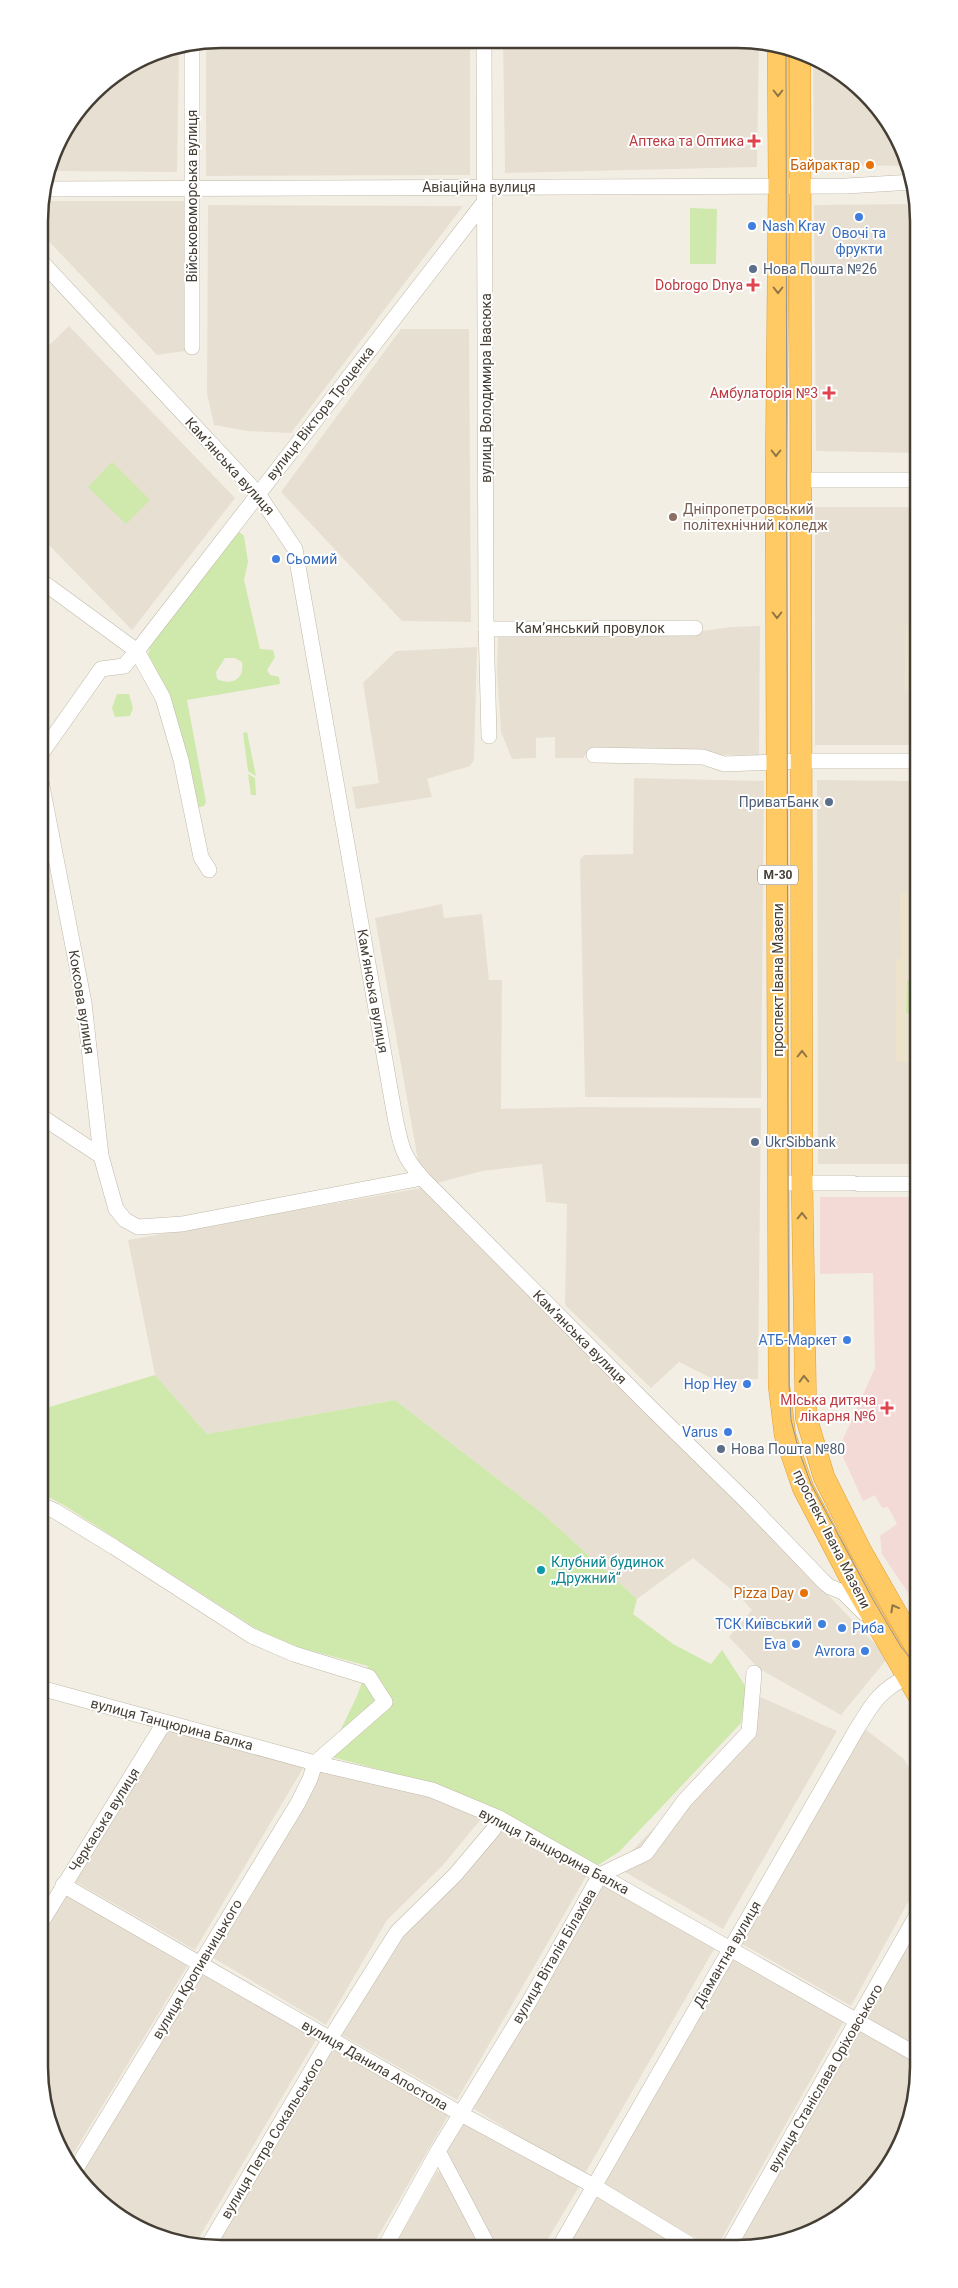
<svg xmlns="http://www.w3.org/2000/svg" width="958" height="2288" viewBox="0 0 958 2288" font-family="Roboto,sans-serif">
<rect width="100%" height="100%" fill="#f3eee4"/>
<!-- residential -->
<g fill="#e7e0d2">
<polygon points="220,39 470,40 470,175 206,176 206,42"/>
<polygon points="503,41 759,42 757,167 505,173"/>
<polygon points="179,47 177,172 49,171 58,140 100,84 151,52"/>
<polygon points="813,56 866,92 895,130 910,166 814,165"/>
<polygon points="41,201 185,201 185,351 157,355 39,231"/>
<polygon points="913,204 914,453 816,451 814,205"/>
<polygon points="208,205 463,206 291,433 247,431 214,425 207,393"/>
<polygon points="69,326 235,498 132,630 40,536 40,354"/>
<polygon points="401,329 469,329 471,622 402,621 281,492"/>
<polygon points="815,507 914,507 915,745 815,745"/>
<polygon points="760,626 759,755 586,754 583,758 555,758 555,737 536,738 536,758 512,759 501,732 497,673 498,635 689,633 730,627"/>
<polygon points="477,647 474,760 470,766 427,779 432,797 356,809 352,787 379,783 363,683 396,651"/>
<polygon points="634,778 764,781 761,1098 585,1097 580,860 584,855 633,854"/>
<polygon points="817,780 915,781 916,1164 818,1164"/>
<polygon points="442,904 444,918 482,914 489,980 502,980 501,1109 580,1107 761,1108 758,1379 736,1379 721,1383 679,1362 651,1388 565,1305 567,1204 546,1202 542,1164 482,1171 437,1183 419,1166 375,918"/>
<polygon points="421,1188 746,1510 884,1653 887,1659 841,1715 758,1668 729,1637 752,1610 737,1594 693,1558 637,1599 542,1513 395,1400 207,1434 155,1375 128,1240"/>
<polygon points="758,1696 837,1731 723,1929 618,1868 626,1857 749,1730"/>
<polygon points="168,1725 305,1765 195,1950 72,1880"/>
<polygon points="861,1726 904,1759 918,1784 918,1884 851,2006 737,1941"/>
<polygon points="322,1769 430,1794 482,1818 443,1865 387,1920 326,2025 210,1956"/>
<polygon points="501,1824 588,1873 457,2100 338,2033 399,1931"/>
<polygon points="601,1879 717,1944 584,2175 472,2108"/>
<polygon points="67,1891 191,1960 67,2164 63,2158 45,2115 44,1931"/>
<polygon points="918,1915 919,2048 863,2018"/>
<polygon points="729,1954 845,2019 719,2243 705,2243 600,2184"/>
<polygon points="203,1966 320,2033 194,2246 185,2246 140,2230 92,2196 78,2177"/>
<polygon points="857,2025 919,2059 919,2079 906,2137 874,2187 829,2225 785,2243 735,2243"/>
<polygon points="333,2043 452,2109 373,2245 215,2246"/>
<polygon points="463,2118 580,2185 545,2244 494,2244 444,2150"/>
<polygon points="437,2171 443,2173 480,2245 395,2245"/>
<polygon points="596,2193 684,2244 567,2244"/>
</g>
<!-- education -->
<g fill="#ede3cd">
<polygon points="909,607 914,607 915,690 905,690 906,628 910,622"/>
<polygon points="915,890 916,1062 896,1062 896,960 901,958 900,895"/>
</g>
<!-- medical -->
<polygon fill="#f4dad7" points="820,1197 916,1197 917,1606 882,1554 880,1536 897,1524 888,1507 882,1508 875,1495 863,1501 839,1448 875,1368 873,1273 820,1274"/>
<!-- green -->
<g fill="#cee9ab" fill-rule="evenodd">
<polygon points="690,208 717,209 716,264 690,264"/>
<polygon points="112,462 150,500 126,524 88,487"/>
<path d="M 238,531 L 244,536 L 248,562 L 244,580 L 260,649 L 273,650 L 275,657 L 267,670 L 270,675 L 279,677 L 280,684 L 187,700 L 206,802 L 204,806 L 197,808 L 163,689 L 148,655 L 151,644 ZM 225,658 L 235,658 L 242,662 C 245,679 232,686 217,679 L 216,672 Z"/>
<polygon points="117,694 129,694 133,708 130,716 115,717 112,708"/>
<polygon points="247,732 256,776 248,771 243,733"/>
<polygon points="248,774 255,778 256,795 251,795"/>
<polygon points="907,980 916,980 916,1013 906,1013"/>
<polygon points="155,1375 207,1434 395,1400 542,1513 637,1599 633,1614 673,1644 711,1664 722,1650 746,1687 741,1723 619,1852 598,1865 501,1812 434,1784 328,1756 357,1696 368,1666 290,1645 260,1631 65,1506 43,1494 43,1409"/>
</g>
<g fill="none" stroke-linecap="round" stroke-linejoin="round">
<!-- minor casing -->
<g stroke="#c1b9a9" stroke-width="16">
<g id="minor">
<polyline points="484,40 486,624 489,736"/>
<polyline points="44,189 846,186 913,182"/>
<path d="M 39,259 L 258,494 L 295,549 L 395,1117 C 401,1146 402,1155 422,1178 L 649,1406 L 749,1504 L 825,1583 L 830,1587 L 843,1592 L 864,1613"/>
<polyline points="192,347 192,44"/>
<polyline points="800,480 914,480"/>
<polyline points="40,580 137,651 163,698 181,760 201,857 209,870"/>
<polyline points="486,629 695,628"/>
<polyline points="41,754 101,669 124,666 137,651 485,201"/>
<polyline points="594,755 703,757 724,764 802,761 915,761"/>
<polyline points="41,781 84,1003 101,1156 116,1209 125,1220 138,1227 182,1224 422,1178"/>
<polyline points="42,1117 101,1156"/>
<polyline points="778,1183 852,1183"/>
<polyline points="859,1184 916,1184"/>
<polyline points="43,1506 55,1511 114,1547 252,1636 294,1654 369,1677 385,1702 315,1763 310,1779 298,1803 74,2172"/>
<polyline points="44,1689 315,1763 432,1790 499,1818 919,2056"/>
<polyline points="63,1885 461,2114 594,2186 689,2244"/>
<polyline points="44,1918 164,1723"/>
<polyline points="438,2151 487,2244"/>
<polyline points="731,2243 918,1913"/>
<path d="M 561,2244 L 855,1732 C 871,1706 878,1691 907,1677"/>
<polyline points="386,2245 438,2151 529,2002 600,1875 646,1853 685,1800 749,1732 754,1673"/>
<polyline points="208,2246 330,2039 397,1932 455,1875 493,1830 499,1818"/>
</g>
</g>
<!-- highway casing -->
<g stroke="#e39e2e" stroke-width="22">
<g id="highway">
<polyline points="778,44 779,185 776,479 779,1386 785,1435 803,1488 848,1574 918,1695"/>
<polyline points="800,51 802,1183 806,1417 824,1477 861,1551 918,1651"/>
</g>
</g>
<!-- minor -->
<use href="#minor" stroke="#fff" stroke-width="15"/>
<!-- highway -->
<use href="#highway" stroke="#ffc963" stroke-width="21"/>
<!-- tram -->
<polyline stroke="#949494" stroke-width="1" points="786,47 788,1183 789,1385 791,1420 799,1451 811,1484 871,1596 901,1647 918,1667"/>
</g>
<!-- one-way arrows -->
<defs><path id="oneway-chevron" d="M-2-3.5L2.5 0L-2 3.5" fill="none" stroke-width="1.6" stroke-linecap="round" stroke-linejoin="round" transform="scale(1.25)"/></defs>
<g stroke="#8f7647">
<use href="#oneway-chevron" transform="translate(778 93) rotate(90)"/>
<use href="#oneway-chevron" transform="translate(778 290) rotate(90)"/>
<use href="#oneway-chevron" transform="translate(776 453) rotate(90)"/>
<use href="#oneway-chevron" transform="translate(777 615) rotate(90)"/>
<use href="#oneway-chevron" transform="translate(802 1054) rotate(-90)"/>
<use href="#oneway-chevron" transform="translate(802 1216) rotate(-90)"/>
<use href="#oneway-chevron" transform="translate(804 1379) rotate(-92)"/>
<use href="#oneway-chevron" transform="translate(894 1608) rotate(-119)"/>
</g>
<!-- markers -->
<g fill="#e0444e" stroke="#fff" stroke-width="2">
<path d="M751.5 133.5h5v5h5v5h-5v5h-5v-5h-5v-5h5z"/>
<path d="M750.5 277.5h5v5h5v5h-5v5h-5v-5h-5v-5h5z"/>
<path d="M826.5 385.5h5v5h5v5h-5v5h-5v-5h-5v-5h5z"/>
<path d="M884.5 1400.5h5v5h5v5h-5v5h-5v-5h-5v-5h5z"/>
</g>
<g fill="#e8710a" stroke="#fff" stroke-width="2">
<circle cx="870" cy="165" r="5"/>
<circle cx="804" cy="1593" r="5"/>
</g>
<g fill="#3f7fe0" stroke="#fff" stroke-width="2">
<circle cx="859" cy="217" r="5"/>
<circle cx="752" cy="226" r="5"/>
<circle cx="276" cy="559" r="5"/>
<circle cx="847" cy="1340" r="5"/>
<circle cx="747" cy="1384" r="5"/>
<circle cx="728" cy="1432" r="5"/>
<circle cx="822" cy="1624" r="5"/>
<circle cx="842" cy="1628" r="5"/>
<circle cx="796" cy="1644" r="5"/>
<circle cx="865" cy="1651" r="5"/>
</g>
<g fill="#5c6f8a" stroke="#fff" stroke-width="2">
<circle cx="753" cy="269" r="5"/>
<circle cx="829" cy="802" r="5"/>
<circle cx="755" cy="1142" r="5"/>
<circle cx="721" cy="1449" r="5"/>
</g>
<circle fill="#8d6e63" stroke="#fff" stroke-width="2" cx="673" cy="517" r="5"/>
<circle fill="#0f9aa8" stroke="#fff" stroke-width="2" cx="541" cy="1570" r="5"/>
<g text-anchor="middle" stroke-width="4" stroke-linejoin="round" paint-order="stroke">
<!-- shield labels -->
<rect fill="#fff" stroke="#7d7871" stroke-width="1" x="758" y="865.5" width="40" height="19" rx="4"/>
<g font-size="12" font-weight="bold" fill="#453e34">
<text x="778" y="879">М-30</text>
</g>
<!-- health labels -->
<g font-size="14" fill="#be3a42" stroke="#fff" text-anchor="end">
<text x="744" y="146">Аптека та Оптика</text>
<text x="743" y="290">Dobrogo Dnya</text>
<text x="818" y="398">Амбулаторія №3</text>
<text x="876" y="1405">МІська дитяча<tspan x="876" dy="16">лікарня №6</tspan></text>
</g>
<!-- food labels -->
<g font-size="14" fill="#c56008" stroke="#fff" text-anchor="end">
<text x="860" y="170">Байрактар</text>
<text x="794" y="1598">Pizza Day</text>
</g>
<!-- street labels -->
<g font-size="14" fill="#453e34" stroke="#fff">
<text x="479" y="192">Авіаційна вулиця</text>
<text transform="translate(192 196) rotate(-90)" y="5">Військовоморська вулиця</text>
<text transform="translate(486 388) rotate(-90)" y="5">вулиця Володимира Івасюка</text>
<text transform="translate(320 413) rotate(-52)" y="5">вулиця Віктора Троценка</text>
<text transform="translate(230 466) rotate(48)" y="5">Камʼянська вулиця</text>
<text x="590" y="633">Камʼянський провулок</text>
<text transform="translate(778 980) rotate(-90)" y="5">проспект Івана Мазепи</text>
<text transform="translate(373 991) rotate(80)" y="5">Камʼянська вулиця</text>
<text transform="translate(82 1002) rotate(81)" y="5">Коксова вулиця</text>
<text transform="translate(580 1337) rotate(45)" y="5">Камʼянська вулиця</text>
<text transform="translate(832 1539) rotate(63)" y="5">проспект Івана Мазепи</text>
<text transform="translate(172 1724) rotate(15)" y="5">вулиця Танцюрина Балка</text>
<text transform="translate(104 1820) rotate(-58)" y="5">Черкаська вулиця</text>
<text transform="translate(554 1851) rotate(28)" y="5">вулиця Танцюрина Балка</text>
<text transform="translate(727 1954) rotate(-60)" y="5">Діамантна вулиця</text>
<text transform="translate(554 1956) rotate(-60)" y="5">вулиця Віталія Білахіва</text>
<text transform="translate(197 1969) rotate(-59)" y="5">вулиця Кропивницького</text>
<text transform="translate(375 2065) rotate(30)" y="5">вулиця Данила Апостола</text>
<text transform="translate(825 2078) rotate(-60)" y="5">вулиця Станіслава Оріховського</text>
<text transform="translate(272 2138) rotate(-59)" y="5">вулиця Петра Сокальського</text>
</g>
<!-- shop labels -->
<g font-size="14" fill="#366cbe" stroke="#fff" text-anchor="end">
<text x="762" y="231" text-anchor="start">Nash Kray</text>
<text x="859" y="238" text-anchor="middle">Овочі та<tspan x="859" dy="16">фрукти</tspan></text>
<text x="286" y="564" text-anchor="start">Сьомий</text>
<text x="837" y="1345">АТБ-Маркет</text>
<text x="737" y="1389">Hop Hey</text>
<text x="718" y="1437">Varus</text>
<text x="812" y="1629">ТСК Київський</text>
<text x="852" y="1633" text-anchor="start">Риба</text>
<text x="786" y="1649">Eva</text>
<text x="855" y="1656">Avrora</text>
</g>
<!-- service labels -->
<g font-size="14" fill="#4e5e75" stroke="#fff" text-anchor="start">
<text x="763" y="274">Нова Пошта №26</text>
<text x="819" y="807" text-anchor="end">ПриватБанк</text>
<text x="765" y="1147">UkrSibbank</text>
<text x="731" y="1454">Нова Пошта №80</text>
</g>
<!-- education labels -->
<g font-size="14" fill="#785e54" stroke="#fff" text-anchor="start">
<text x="683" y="514">Дніпропетровський<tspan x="683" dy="16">політехнічний коледж</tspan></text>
</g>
<!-- culture labels -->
<g font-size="14" fill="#0d838f" stroke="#fff" text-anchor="start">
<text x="551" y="1567">Клубний будинок<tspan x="551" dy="16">„Дружний“</tspan></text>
</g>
</g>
<!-- crop -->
<path d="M0 0H958V2288H0ZM221 48H737A173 173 0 0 1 910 221V2067A173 173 0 0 1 737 2240H221A173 173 0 0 1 48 2067V221A173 173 0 0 1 221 48Z" fill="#fff" fill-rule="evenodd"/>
<path fill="none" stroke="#453e34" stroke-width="2.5" d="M221 48H737A173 173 0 0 1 910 221V2067A173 173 0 0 1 737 2240H221A173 173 0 0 1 48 2067V221A173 173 0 0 1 221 48Z"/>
</svg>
